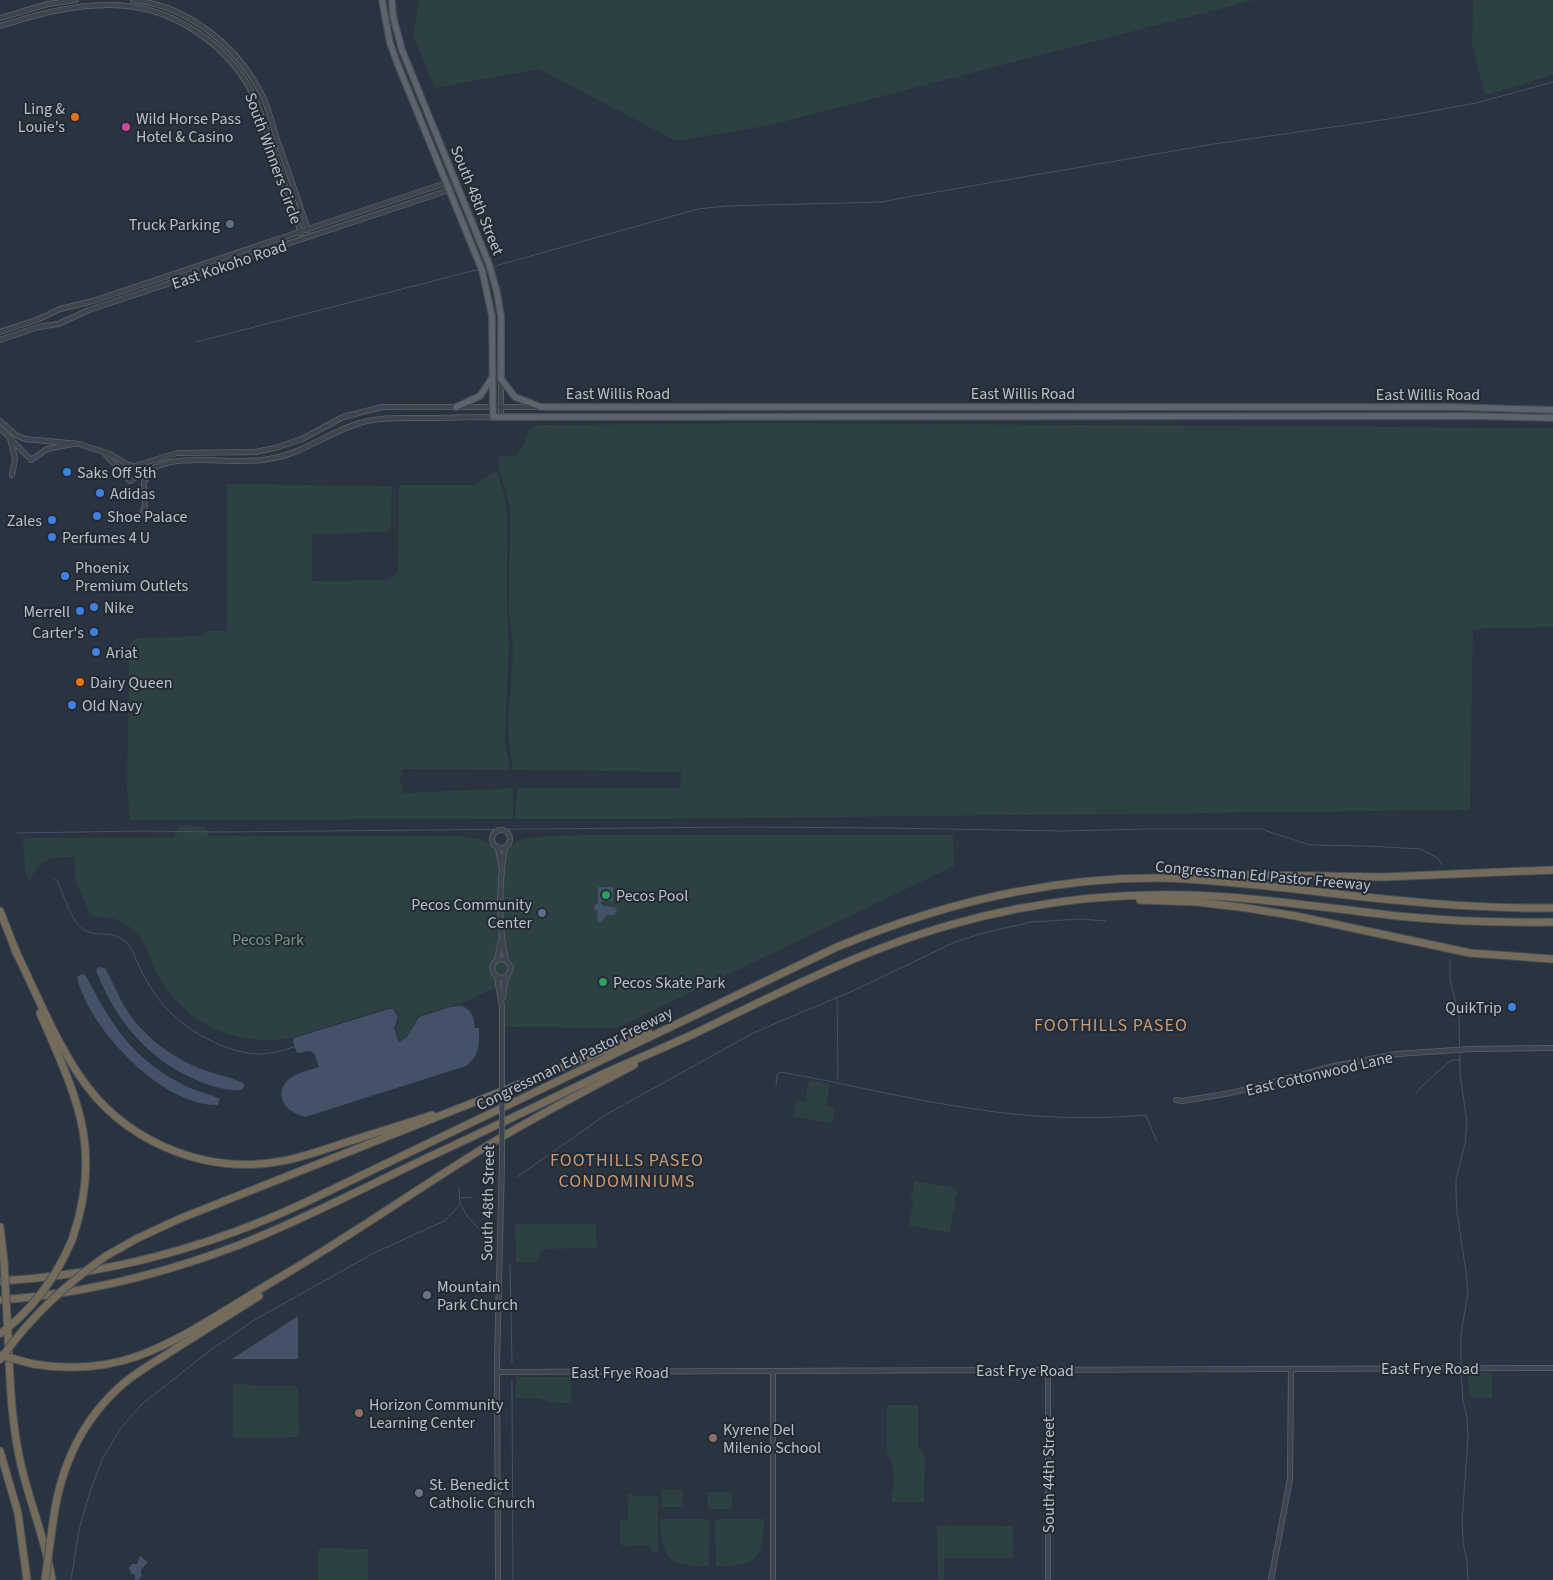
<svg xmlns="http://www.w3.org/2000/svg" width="1553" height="1580" viewBox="0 0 1553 1580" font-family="'Source Sans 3',sans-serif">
<rect width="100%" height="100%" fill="#2a3340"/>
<!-- green -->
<g fill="#2d4042">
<polygon points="419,0 1254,0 771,125 676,141 539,69 435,88 413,35"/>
<polygon points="1473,0 1553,0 1553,75 1485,95 1472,45"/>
<path d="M 767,423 L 1553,428 L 1553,627 L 1473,629 L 1470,810 L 674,819 L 515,819 L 517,788 L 680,788 L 681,772 L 513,770 C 511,756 508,742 508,728 C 509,691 517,651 509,616 L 510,510 C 508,492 498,476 498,457 L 516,455 L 524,444 L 529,429 L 540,425 Z"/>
<polygon points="496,469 504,493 507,513 507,617 509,642 505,740 510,770 403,769 400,779 403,793 513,788 513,819 130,820 127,790 129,644 138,638 202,636 207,631 227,631 227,484 392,486 391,528 386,532 312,534 312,581 388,580 398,573 399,485 474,485 494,472"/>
<path d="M 191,825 L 205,827 L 209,836 L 454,836 C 465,837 485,837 492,847 L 510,847 C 521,833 565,836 582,835 L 953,835 L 954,866 L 617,1028 L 505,1027 L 505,988 L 492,989 L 469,1000 L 418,1016 L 407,1037 L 399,1041 L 395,1028 L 399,1021 L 397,1011 L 388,1008 L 291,1038 C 238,1047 189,1027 160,979 C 151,963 147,942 132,929 C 124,922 116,919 105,917 C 99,917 95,918 90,915 L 75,879 L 74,857 C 48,857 42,858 29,881 L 25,872 L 23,838 L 174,837 L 178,826 Z"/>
<polygon points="809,1080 830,1084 826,1106 835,1108 832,1124 793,1116 796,1100 805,1102"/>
<polygon points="914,1181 954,1188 957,1192 954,1201 956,1209 953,1211 950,1233 909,1226 913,1201 910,1198 913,1193"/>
<polygon points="515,1224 596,1224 597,1248 545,1249 539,1254 537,1262 516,1262"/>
<polygon points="1467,1373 1492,1373 1492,1398 1470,1397"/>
<polygon points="516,1377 571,1377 571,1403 554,1403 538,1398 516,1398"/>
<polygon points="236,1383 259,1386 295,1386 298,1390 299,1435 296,1437 233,1438 233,1386"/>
<polygon points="887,1405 918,1405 918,1446 925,1456 924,1502 892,1502 892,1490 894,1490 893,1464 886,1452 887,1446"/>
<polygon points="662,1490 682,1490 683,1507 662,1507"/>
<polygon points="707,1492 732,1492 732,1509 708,1509"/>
<polygon points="630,1493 634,1496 658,1496 658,1553 653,1552 648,1545 629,1546 627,1548 620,1544 620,1520 628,1520 628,1500 626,1496"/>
<path d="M 660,1519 L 707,1519 L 710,1522 L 709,1566 C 668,1567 662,1559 660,1519 Z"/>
<path d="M 718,1519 L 764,1519 C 763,1559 756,1567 716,1566 L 715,1522 Z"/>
<polygon points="937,1525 1013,1526 1014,1558 944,1558 944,1580 938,1580"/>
<polygon points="322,1548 368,1549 368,1580 318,1580 318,1551"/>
</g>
<!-- water -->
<g fill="#435269">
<polygon points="598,887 613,887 613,901 602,901 600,903 604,906 615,907 617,911 614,915 607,915 600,923 597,920 598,911 594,910 594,907 598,902"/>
<path d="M 99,967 L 105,968 C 112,980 117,993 124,1006 C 140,1032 166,1054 194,1066 C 210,1073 229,1076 245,1084 L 242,1090 C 225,1091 210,1086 194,1079 C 146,1058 114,1018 96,970 Z"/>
<path d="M 82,974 L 86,976 C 109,1019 127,1052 171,1078 C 178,1082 187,1087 195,1090 C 203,1093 212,1095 220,1099 L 218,1105 C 163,1107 88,1028 77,977 Z"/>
<path d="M 459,1006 C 471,1007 474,1017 475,1028 L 479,1028 C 479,1044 480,1056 466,1066 L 305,1117 C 300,1115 294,1113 290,1110 C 278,1101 279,1084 292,1077 C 300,1072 310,1070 319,1067 L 314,1053 L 310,1051 L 297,1053 L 293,1042 L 294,1038 L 389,1009 L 393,1009 L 398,1017 L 394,1028 L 399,1042 L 407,1037 L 419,1017 L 450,1007 Z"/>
<polygon points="298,1316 298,1359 232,1359"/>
<polygon points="140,1556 148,1562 141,1570 142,1576 138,1580 135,1579 135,1575 131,1573 129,1568 132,1564 137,1564"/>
</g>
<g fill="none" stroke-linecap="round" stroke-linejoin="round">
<!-- stream -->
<g stroke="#435269" stroke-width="1">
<polyline points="495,266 698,209 726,206 882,202 896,199 1214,144 1389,119 1476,103 1553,82"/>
<polyline points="196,342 476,270"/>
<polyline points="17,833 142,831 220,832 742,827 885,828 1062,831 1147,829 1261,829 1310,845 1367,846 1420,849 1438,858 1442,865"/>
<path d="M 54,879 L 58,882 C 64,896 72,925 86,931 C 101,938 111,928 128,944 C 133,950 135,958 138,964 C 143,975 149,985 155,994 C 175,1025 221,1052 257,1054 C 270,1054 282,1051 294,1047"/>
<polyline points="1450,959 1450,979 1459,1015 1460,1075 1467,1122 1465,1143 1456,1179 1456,1192 1457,1212 1466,1272 1468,1293 1461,1334 1461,1366"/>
<polyline points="837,998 838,1076 837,1081"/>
<path d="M 776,1086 L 777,1075 L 780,1072 C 845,1083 909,1100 975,1109 C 1032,1118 1089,1120 1146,1115 L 1157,1142"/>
<polyline points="1416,1093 1422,1086 1451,1060 1460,1060"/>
<polyline points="517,1177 607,1114 753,1033 857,989 955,942 984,933 1031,922 1080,919 1106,921"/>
<polyline points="461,1198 472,1197"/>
<polyline points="461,1206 468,1217 489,1240"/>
<polyline points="510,1264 512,1363"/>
<polyline points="1461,1370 1463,1401 1467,1418 1468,1438 1462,1521 1463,1542 1467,1561 1468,1580"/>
<polyline points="512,1380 513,1580"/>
<polyline points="71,1580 79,1530 91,1488 103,1458 120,1429 142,1404 212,1349 256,1319 374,1253 444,1221 460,1205 459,1187"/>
</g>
<!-- minor casing -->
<g stroke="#5b636d" stroke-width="6">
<g id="minor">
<path d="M 133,0 C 189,6 239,47 263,97 C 269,110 273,126 277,140 C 288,170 298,200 308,230"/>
<polyline points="0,18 48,4 76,0"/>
<path d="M 0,26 C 35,15 71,5 108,5 C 171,4 232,45 257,103 C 263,119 268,135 273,150 C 282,178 292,205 301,233"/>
<polyline points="0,332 39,319 60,309 93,301 455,180"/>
<polyline points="0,340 38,327 58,324 89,310 458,187"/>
<polyline points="501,417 501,379"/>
<polyline points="0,421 16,435 25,439 79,444 110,454 128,465 135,466 177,453 255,452 275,448 302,439 343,417 382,407 537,407"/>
<polyline points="0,428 31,460 47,449 72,444"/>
<polyline points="10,438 15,459 12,475"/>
<path d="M 104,453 L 130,481 C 143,473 156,465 171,462 C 203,456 237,465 269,459 C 303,454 328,432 360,423 C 379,417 401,418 421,418 C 445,418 469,417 493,417"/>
<polyline points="142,514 145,506 144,482 155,467"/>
<circle cx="501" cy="839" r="9"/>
<polyline points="498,848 501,865"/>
<path d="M 505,848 C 499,880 498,928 506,960"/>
<polyline points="497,960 501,941"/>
<polyline points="497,977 502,1007 502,1071"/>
<path d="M 503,998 L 505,981 L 511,968 L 506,960 C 499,958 494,961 492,967 L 494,974 L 501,978 L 506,977"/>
<polyline points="1176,1100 1182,1101 1231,1093 1334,1066 1397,1054 1470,1049 1553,1048"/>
<polyline points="1048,1370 1048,1580"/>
<polyline points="497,1372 1553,1368"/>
<polyline points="498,1580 497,1363 502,1160"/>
<polyline points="773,1580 773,1371"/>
<polyline points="1271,1580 1290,1479 1291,1369"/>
</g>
</g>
<!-- major casing -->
<g stroke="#474e59" stroke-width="8">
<g id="major">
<polyline points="382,0 390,43 398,65 482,270 492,316 493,417 1470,416 1553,418"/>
<polyline points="392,0 393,16 402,50 489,264 497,292 501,316 501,379 515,397 541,407 1455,407 1553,410"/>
<polyline points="456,407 480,396 492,378"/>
</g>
</g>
<!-- highway casing -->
<g stroke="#48505a" stroke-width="9">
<g id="highway">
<polyline points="1187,876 1200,874 1383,877 1553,870"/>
<polyline points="1140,900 1197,902 1247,908 1296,916 1470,953 1553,959"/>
<polyline points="0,911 17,954"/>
<path d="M 15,950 C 36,992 53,1036 79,1075 C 121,1139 200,1174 276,1162 C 298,1159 320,1151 341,1144 C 372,1134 402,1125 432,1115"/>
<path d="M 40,1013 C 76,1096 104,1148 72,1240"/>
<polyline points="0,1227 4,1261"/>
<polyline points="106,1256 136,1239 179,1219 649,1033"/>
<path d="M 0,1281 C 107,1275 207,1248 304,1203 L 837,947 C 940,904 1049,877 1161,878 C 1209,879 1256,885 1304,890 C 1387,900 1470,909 1553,908"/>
<path d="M 0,1300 C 82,1294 163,1274 239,1245 C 305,1219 369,1185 433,1155 C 490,1129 546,1101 603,1074 C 638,1058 674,1044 708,1027 C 787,989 865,949 950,925 C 1033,901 1122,891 1210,896 C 1272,899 1335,909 1397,916 C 1449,921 1501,923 1553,922"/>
<path d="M 8,1335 C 10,1380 11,1425 22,1469 C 31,1506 46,1542 52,1580"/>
<path d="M 33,1364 C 69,1370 104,1368 138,1356 C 185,1339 234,1304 277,1279 C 351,1236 421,1186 495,1141 C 540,1114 587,1090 634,1065"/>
<polyline points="0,1451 18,1513 27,1580"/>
<path d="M 53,1522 C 60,1468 82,1419 124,1383 C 141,1369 160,1359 178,1347 C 205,1330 232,1313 259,1296"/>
</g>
</g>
<!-- minor -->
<use href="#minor" stroke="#3e4550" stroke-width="4.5"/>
<!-- major -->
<use href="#major" stroke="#5c6470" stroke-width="5.5"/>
<!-- highway -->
<use href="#highway" stroke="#756b5b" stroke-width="7"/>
<!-- minor-bridge casing -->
<g stroke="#5b636d" stroke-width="6" stroke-linecap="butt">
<polyline id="minor-bridge" points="502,1071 502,1160"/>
</g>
<!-- highway-bridge casing -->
<g stroke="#48505a" stroke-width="9" stroke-linecap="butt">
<g id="highway-bridge">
<polyline points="4,1261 8,1335"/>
<path d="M 0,1334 C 33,1309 56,1278 72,1240"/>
<polyline points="0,1355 33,1364"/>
<path d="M 0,1360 C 29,1318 65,1285 106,1256"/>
<polyline points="45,1580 53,1522"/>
</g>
</g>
<!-- minor-bridge -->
<use href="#minor-bridge" stroke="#3e4550" stroke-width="4.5"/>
<!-- highway-bridge -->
<use href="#highway-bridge" stroke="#756b5b" stroke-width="7"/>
</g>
<!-- markers -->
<g fill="#e8710a" stroke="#222a35" stroke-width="2">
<circle cx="75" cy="117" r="5"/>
<circle cx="80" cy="682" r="5"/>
</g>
<circle fill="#d1479c" stroke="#222a35" stroke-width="2" cx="126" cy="127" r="5"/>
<g fill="#5c6f8a" stroke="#222a35" stroke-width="2">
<circle cx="230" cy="224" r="5"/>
<circle cx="542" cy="913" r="5"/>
</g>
<g fill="#3f7fe0" stroke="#222a35" stroke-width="2">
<circle cx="67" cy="472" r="5"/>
<circle cx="100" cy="493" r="5"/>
<circle cx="97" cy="516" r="5"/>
<circle cx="52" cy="520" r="5"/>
<circle cx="52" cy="537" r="5"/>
<circle cx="65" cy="576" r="5"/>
<circle cx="94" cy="607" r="5"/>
<circle cx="80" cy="611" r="5"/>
<circle cx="94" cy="632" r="5"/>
<circle cx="96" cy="652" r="5"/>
<circle cx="72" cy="705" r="5"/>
<circle cx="1512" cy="1007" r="5"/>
</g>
<g fill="#2e9e5b" stroke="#222a35" stroke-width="2">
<circle cx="606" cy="895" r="5"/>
<circle cx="603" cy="982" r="5"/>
</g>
<g fill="#6b7280" stroke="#222a35" stroke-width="2">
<circle cx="427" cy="1295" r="5"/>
<circle cx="419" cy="1493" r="5"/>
</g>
<g fill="#8d6e63" stroke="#222a35" stroke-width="2">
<circle cx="359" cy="1413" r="5"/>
<circle cx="713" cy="1438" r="5"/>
</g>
<g text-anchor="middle" stroke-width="4" stroke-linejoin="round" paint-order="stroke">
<!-- poi labels -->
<g font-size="16" fill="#bac0ca" stroke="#222a35" text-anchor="start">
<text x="65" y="114" text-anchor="end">Ling &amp;<tspan x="65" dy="18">Louie's</tspan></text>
<text x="136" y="124">Wild Horse Pass<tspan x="136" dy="18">Hotel &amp; Casino</tspan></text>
<text x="220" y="230" text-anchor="end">Truck Parking</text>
<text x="77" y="478">Saks Off 5th</text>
<text x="110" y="499">Adidas</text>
<text x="107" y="522">Shoe Palace</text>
<text x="42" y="526" text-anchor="end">Zales</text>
<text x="62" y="543">Perfumes 4 U</text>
<text x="75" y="573">Phoenix<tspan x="75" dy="18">Premium Outlets</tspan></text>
<text x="104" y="613">Nike</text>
<text x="70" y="617" text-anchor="end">Merrell</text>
<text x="84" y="638" text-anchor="end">Carter's</text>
<text x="106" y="658">Ariat</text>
<text x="90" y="688">Dairy Queen</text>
<text x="82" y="711">Old Navy</text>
<text x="616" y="901">Pecos Pool</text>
<text x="532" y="910" text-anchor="end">Pecos Community<tspan x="532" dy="18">Center</tspan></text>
<text x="613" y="988">Pecos Skate Park</text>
<text x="1502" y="1013" text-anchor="end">QuikTrip</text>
<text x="437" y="1292">Mountain<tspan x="437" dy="18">Park Church</tspan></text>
<text x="369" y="1410">Horizon Community<tspan x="369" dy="18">Learning Center</tspan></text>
<text x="723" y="1435">Kyrene Del<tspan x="723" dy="18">Milenio School</tspan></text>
<text x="429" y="1490">St. Benedict<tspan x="429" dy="18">Catholic Church</tspan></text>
</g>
<!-- street labels -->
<g font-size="16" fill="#bac0ca" stroke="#222a35">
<text transform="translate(274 158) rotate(70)" y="6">South Winners Circle</text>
<text transform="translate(478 200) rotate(68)" y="6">South 48th Street</text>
<text transform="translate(229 264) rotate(-19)" y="6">East Kokoho Road</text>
<text x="618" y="399">East Willis Road</text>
<text x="1023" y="399">East Willis Road</text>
<text x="1428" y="400">East Willis Road</text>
<text transform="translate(1263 875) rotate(5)" y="6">Congressman Ed Pastor Freeway</text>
<text transform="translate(574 1058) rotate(-26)" y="6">Congressman Ed Pastor Freeway</text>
<text transform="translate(1319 1073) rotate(-13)" y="6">East Cottonwood Lane</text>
<text transform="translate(487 1203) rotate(-89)" y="6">South 48th Street</text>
<text x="1430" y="1374">East Frye Road</text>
<text x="1025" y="1376">East Frye Road</text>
<text x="620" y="1378">East Frye Road</text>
<text transform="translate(1048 1475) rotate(-90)" y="6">South 44th Street</text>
</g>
<!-- park labels -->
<g font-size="16" fill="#74987d" stroke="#222a35">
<text x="268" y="945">Pecos Park</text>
</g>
<!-- neighbourhood labels -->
<g font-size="18" letter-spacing="1" fill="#cb9b74" stroke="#222a35">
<text x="1111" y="1031">FOOTHILLS PASEO</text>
<text x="627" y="1166">FOOTHILLS PASEO<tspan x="627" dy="21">CONDOMINIUMS</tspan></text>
</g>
</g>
</svg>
